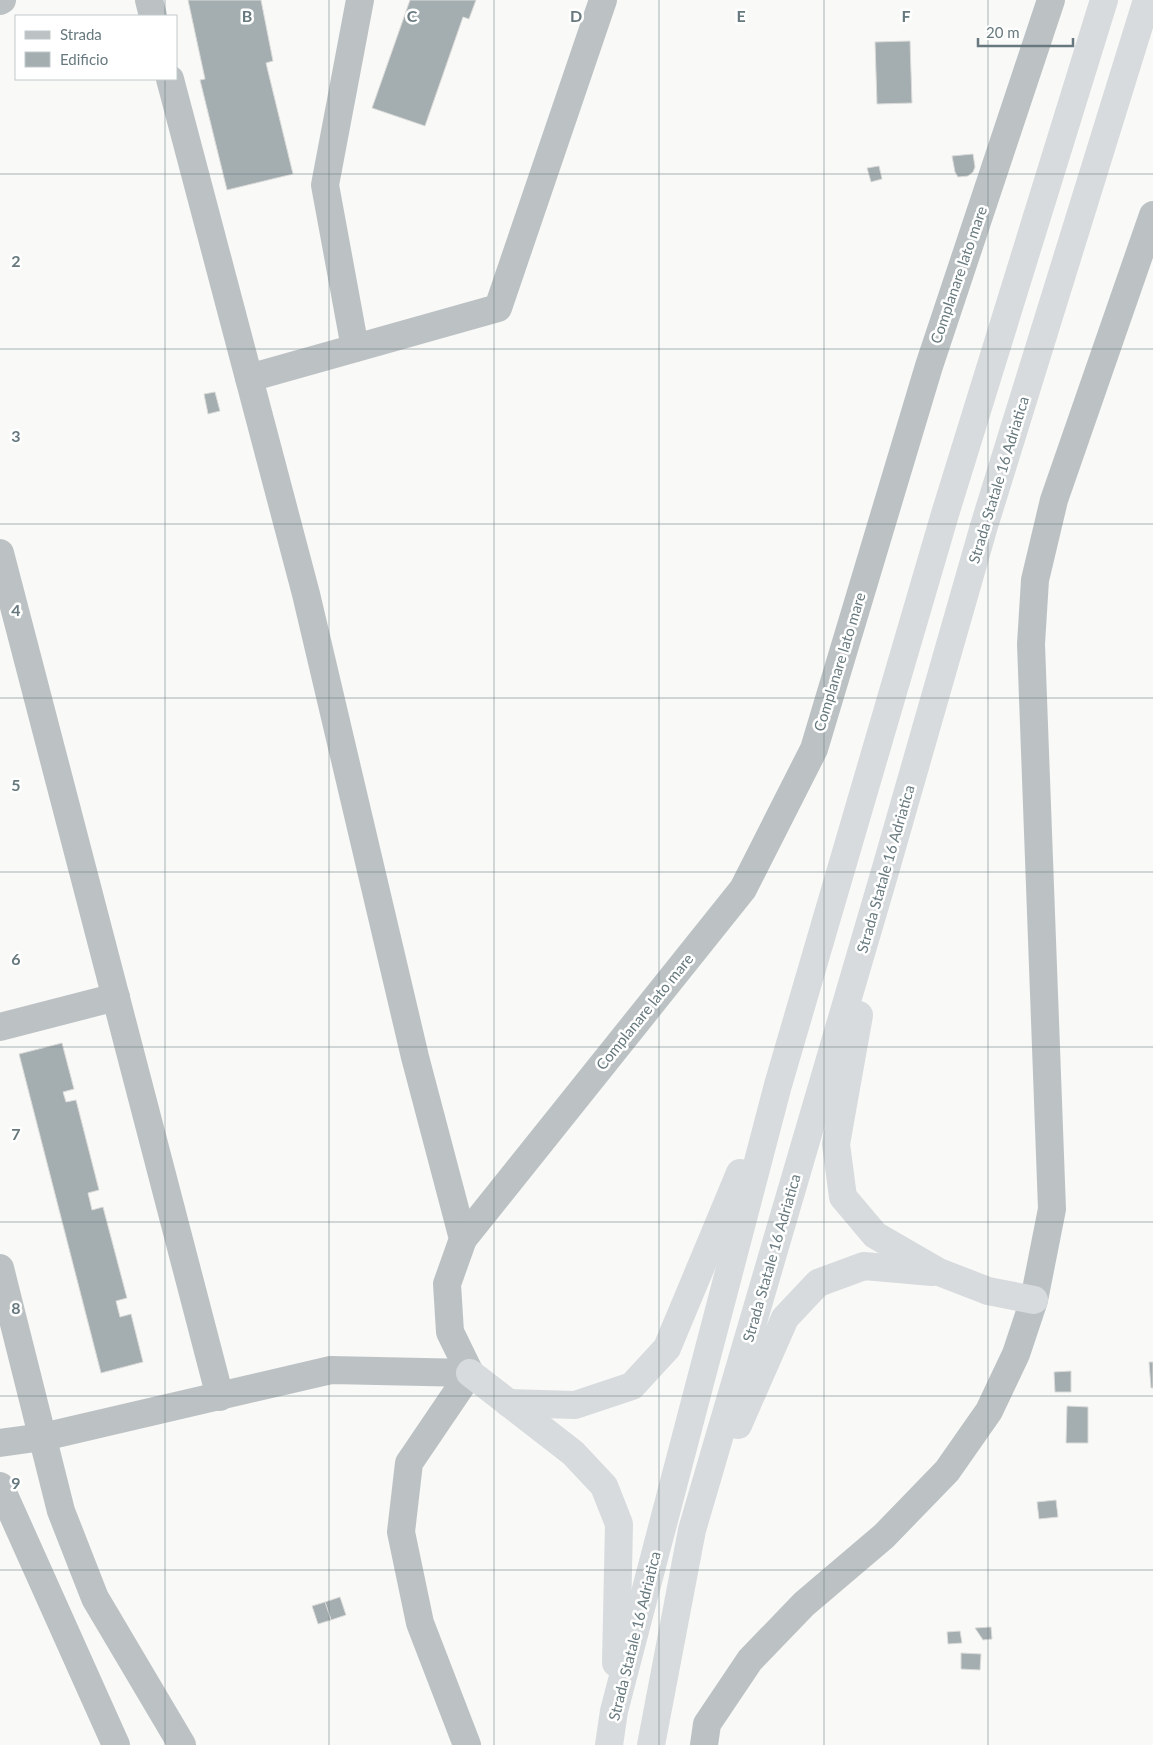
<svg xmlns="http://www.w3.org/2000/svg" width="1153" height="1745" viewBox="0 0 1153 1745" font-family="Lato,sans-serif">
<rect width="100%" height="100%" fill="#f9f9f7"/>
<!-- building -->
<g fill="#a4aeb1" stroke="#dbdbd9">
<polygon points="188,0 261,0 273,61 266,63 293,174 227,190 200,80 205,79"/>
<polygon points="410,0 476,0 469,19 463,17 425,126 372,108"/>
<polygon points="910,41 912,103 877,104 875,42"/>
<polygon points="973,154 975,167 973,172 968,176 958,177 955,172 952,156"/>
<polygon points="879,166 882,179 871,182 867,168"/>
<polygon points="215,392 220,411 208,414 204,394"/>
<polygon points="62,1043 74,1089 63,1092 66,1102 76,1100 99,1190 88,1193 92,1210 103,1207 127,1298 116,1301 120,1317 131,1314 143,1362 101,1373 19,1054"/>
<polygon points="1149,1362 1153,1362 1153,1388 1151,1388"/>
<polygon points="1071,1371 1071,1392 1055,1392 1054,1372"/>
<polygon points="1067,1406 1088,1407 1088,1443 1066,1443"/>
<polygon points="1056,1500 1058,1517 1039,1519 1037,1502"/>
<polygon points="340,1597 346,1615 331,1620 325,1602"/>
<polygon points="325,1602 331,1620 318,1624 312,1606"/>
<polygon points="991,1627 992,1639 983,1640 975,1628"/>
<polygon points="960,1631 962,1643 948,1644 947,1632"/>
<polygon points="961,1653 981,1654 980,1670 961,1669"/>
</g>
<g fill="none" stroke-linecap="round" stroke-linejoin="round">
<!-- minor -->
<g stroke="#bcc2c4" stroke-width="28">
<polyline points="149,0 153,16"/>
<polyline points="0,1 2,0"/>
<polyline points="170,79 306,594 415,1057 463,1239 447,1284 450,1332 470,1373"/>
<polyline points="355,348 325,185 360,0"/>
<polyline points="249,378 498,308 603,0"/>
<polyline points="0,553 220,1397"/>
<polyline points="0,1027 116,997"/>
<polyline points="463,1239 743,889 814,749 929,366 1051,0"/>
<polyline points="0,1268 61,1511 95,1598 182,1745"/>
<polyline points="0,1443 43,1437 331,1370 470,1373"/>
<polyline points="0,1486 116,1745"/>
<polyline points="467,1745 420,1623 401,1532 409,1463 470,1373"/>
<polyline points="704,1745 707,1724 750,1660 804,1604 884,1536 947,1471 989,1411 1016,1354 1034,1300 1052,1209 1031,644 1035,580 1054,500 1153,215"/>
</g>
<!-- highway -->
<g stroke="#d7dbdd" stroke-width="28">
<polyline points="859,1015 836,1144 843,1197 875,1235 939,1272 988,1291 1034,1300"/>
<polyline points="470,1373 573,1453 604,1486 619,1524 616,1663"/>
<polyline points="508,1403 575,1405 632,1386 667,1348 740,1173"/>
<polyline points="738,1425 785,1318 818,1283 864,1266 932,1272"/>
<polyline points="609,1745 614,1711 778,1085 945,514 1104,0"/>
<polyline points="651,1745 692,1530 886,868 984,526 1147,0"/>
</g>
</g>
<!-- grid -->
<path fill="none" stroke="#67797e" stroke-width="1" stroke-opacity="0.55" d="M 165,0 L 165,16M 329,0 L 329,1745M 494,0 L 494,1745M 659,0 L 659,1745M 824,0 L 824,1745M 988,0 L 988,1745M 165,79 L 165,1745M 0,174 L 1153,174M 0,349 L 1153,349M 0,524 L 1153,524M 0,698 L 1153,698M 0,872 L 1153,872M 0,1047 L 1153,1047M 0,1222 L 1153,1222M 0,1396 L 1153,1396M 0,1570 L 1153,1570"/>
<g text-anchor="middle" stroke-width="5" stroke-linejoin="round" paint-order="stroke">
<!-- street labels -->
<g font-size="15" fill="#67797e" stroke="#fff">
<text transform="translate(959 275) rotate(-71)" y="5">Complanare lato mare</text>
<text transform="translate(999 480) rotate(-73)" y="5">Strada Statale 16 Adriatica</text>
<text transform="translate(840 662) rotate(-73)" y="5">Complanare lato mare</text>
<text transform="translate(886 869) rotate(-74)" y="5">Strada Statale 16 Adriatica</text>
<text transform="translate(645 1012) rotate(-51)" y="5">Complanare lato mare</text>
<text transform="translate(772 1258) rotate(-74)" y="5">Strada Statale 16 Adriatica</text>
<text transform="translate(635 1636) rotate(-76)" y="5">Strada Statale 16 Adriatica</text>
</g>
</g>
<g font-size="16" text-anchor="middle" font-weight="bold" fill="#67797e" stroke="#fff" stroke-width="5" stroke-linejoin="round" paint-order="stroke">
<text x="247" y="22">B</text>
<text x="412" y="22">C</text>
<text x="576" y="22">D</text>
<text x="741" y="22">E</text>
<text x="906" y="22">F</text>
<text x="16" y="267">2</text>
<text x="16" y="442">3</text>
<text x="16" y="616">4</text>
<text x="16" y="791">5</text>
<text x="16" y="965">6</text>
<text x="16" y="1140">7</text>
<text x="16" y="1314">8</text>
<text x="16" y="1489">9</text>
</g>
<!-- legend -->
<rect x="15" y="15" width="162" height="65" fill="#ffffff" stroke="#c2c9cb"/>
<rect x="25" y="31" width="25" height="8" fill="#bcc2c4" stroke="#c2c9cb"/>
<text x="60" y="40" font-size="15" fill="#67797e">Strada</text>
<rect x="25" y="52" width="25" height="15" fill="#a4aeb1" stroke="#c2c9cb"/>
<text x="60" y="65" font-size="15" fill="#67797e">Edificio</text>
<!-- scale -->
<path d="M978 38v8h95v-8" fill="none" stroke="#67797e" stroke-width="2.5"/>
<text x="986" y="38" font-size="15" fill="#67797e" stroke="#ffffff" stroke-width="4" paint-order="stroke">20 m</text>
</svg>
